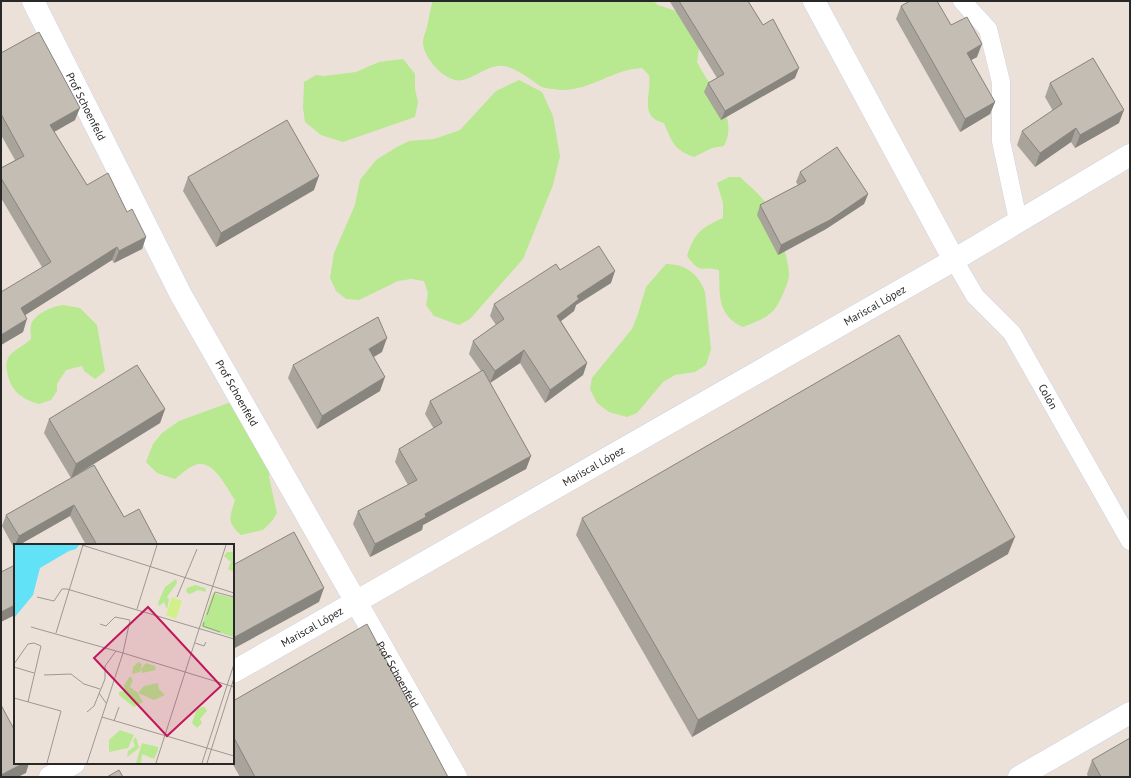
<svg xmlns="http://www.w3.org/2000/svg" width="1131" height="778" viewBox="0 0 1131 778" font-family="'PT Sans',sans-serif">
<rect width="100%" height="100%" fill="#ece1d8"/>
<!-- green -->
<g fill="#b8e890">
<path d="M 433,1 L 653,1 L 658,5 L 682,13 L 702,31 L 697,62 C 709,87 740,116 724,146 L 712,148 L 694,157 C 674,150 672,142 664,123 C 638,117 652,94 649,75 L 642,68 C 613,69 590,91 561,90 C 556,89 545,89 540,86 C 531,80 515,67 503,66 C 490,64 476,77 463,80 C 446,84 423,58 423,42 C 423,39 424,36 425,33 C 429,23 429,11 433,1 Z"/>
<polygon points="403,59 415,74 415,89 418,102 415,117 343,142 321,135 305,122 303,108 304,82 316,75 324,76 356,72 379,62"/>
<polygon points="519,80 542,92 553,116 560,156 553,185 523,259 470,319 459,325 434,316 426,305 428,293 424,281 411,279 398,281 359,300 346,299 336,291 330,278 334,253 355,205 360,180 376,160 397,147 409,141 434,139 460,130 496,91"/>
<path d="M 729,177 L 740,177 C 750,187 762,195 769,208 C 777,222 789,260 789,275 C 789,282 778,307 773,311 C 765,319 753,323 743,327 C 717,315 720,296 719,270 C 700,265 702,276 687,256 C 694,233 702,227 723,218 L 723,203 L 717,183 Z"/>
<path d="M 666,264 C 685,264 698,273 705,292 L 711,349 L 706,365 L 695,372 L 675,375 L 663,382 L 637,413 L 627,417 L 609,412 L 597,403 L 590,389 L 592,378 L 632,329 L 638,314 L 646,287 Z"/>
<path d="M 63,305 L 80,308 L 97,325 L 105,371 L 95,379 L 84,371 L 82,366 L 66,370 L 57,384 L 57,391 L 51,400 L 39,404 C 21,399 10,390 7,371 C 6,365 6,359 11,354 C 17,348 25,345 31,339 C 31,335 30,329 31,325 C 34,314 53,306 63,305 Z"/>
<path d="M 231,402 L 271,463 L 269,477 L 277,513 L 272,521 L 263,530 L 241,535 C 226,522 230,517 235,500 C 226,487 212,456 193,466 C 186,469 180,475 175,479 L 157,473 L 146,462 L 153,444 L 162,433 L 179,421 Z"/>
</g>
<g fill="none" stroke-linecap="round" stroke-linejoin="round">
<!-- service casing -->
<g stroke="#ced4e3" stroke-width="19">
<g id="service">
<polyline points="962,1 988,29 1001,82 1001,141 1018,220"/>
<path id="s1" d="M 954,260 L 975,296 L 1012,333 L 1130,541"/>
</g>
</g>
<!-- minor casing -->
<g stroke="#ced4e3" stroke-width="23">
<g id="minor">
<path id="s2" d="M 33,1 L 181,295 L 456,777"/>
<polyline points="1019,777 1130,713"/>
</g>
</g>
<!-- tertiary casing -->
<g stroke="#ced4e3" stroke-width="23">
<polyline id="tertiary" points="954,260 1130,155"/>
</g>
<!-- secondary casing -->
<g stroke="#ced4e3" stroke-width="23">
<g id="secondary">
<path id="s3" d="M 233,672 L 954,260 L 814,1"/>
<polyline points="50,777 74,763"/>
</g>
</g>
<!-- service -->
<use href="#service" stroke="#fff" stroke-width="18"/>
<!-- minor -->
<use href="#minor" stroke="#fff" stroke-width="22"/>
<!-- tertiary -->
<use href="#tertiary" stroke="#fff" stroke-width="22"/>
<!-- secondary -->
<use href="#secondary" stroke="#fff" stroke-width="22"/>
</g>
<!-- wall -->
<g fill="#a8a39b">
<polygon points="670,1 748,1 795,78 721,120 704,92 708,83 717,78 670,2"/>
<polygon points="901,6 951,25 977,57 971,60 995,102 990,114 960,132 896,19"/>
<polygon points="1,53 75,120 54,132 87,185 127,212 146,237 142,249 114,263 112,260 25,315 23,332 1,345 42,267 1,198 1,168 15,160 1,135"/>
<polygon points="1050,83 1119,123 1075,148 1071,142 1035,167 1017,145 1022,131 1053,111 1045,97"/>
<polygon points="800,172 868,194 864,204 826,229 778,255 757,215 760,205 798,185 796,182"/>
<polygon points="188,177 314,190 216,247 183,191"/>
<polygon points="560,270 611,283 576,305 574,311 561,321 587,363 583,375 545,403 520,363 490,383 531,456 526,469 423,525 422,530 370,557 353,524 358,511 408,485 395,462 399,449 434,429 425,414 430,401 481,371 469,354 473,341 496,325 490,316 494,304"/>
<polygon points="382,352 374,357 380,391 317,429 288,378 293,365"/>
<polygon points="165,409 160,423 71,478 44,433 49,419"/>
<polygon points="94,465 124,517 158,545 86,545 70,516 19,545 15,545 14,548 2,526 6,515"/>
<polygon points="582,518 1008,554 692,737 576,535"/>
<polygon points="233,701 448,777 240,777 232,763 233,763"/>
<polygon points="1092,760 1130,777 1088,777 1087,774"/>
</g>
<!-- shaded-wall -->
<g fill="#88847e">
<polygon points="982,44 977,57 962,65 967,53"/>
<polygon points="799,68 795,78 721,120 725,111"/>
<polygon points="995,102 990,114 960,132 965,119"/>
<polygon points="80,108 75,120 45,137 50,125"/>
<polygon points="1124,110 1119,123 1075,148 1080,135"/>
<polygon points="1076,128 1071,142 1035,167 1040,153"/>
<polygon points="319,176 314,190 216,247 221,233"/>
<polygon points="868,194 864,204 826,229 778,255 781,245"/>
<polygon points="146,237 142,249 114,263 119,251"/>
<polygon points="117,247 112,260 16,321 21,308"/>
<polygon points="615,271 611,283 576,305 574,311 552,328 557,316 577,296"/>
<polygon points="27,319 23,332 1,345 1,335"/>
<polygon points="387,338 382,352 364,362 369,349"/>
<polygon points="524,350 520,363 490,383 495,371"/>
<polygon points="587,363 583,375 545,403 550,390"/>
<polygon points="385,377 380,391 317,429 322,416"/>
<polygon points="165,409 160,423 71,478 76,464"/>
<polygon points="531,456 526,469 423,525 422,530 370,557 375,544 425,514"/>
<polygon points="74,505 70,516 19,545 15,545 19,536"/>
<polygon points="1015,537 1008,554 692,737 698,720"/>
<polygon points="324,588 319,602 233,649 233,638"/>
<polygon points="15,605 15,615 1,622 1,612"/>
<polygon points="24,763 29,763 26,773 18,777 1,777 1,775"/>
</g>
<!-- building -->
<g fill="#c3bdb4" stroke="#88847e">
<polygon points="679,1 748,1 763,25 773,19 799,68 725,111 708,83 724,74"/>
<polygon points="910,1 937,1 951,25 967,17 982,44 967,53 995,102 965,119 901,6"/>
<polygon points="39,32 80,108 50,125 87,185 108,173 127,212 132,209 146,237 119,251 117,247 21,308 27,319 1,335 1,292 51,262 1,178 1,168 24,156 1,114 1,53"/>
<polygon points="1093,58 1124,110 1080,135 1076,128 1040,153 1022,131 1062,104 1050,83"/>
<polygon points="287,120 319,176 221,233 188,177"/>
<polygon points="837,147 868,194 830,220 781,245 760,205 806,181 800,172"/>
<polygon points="599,246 615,271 577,296 579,299 557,316 587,363 550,390 524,350 495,371 473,341 504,319 494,304 556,264 560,270"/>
<polygon points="378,317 387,338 369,349 385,377 322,416 293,365"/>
<polygon points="899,335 1015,537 698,720 582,518"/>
<polygon points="137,365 165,409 76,464 49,419"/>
<polygon points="483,370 531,456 425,514 426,517 375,544 358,511 417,480 399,449 442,423 430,401"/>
<polygon points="94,465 124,517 139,509 158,545 97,545 74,505 19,536 6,515"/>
<polygon points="294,532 324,588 233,638 233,565"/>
<polygon points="15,565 15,605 1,612 1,572"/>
<polygon points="367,624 448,777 255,777 233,736 233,701"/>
<polygon points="1,705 15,731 15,763 24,763 1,775"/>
<polygon points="1130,738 1130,777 1101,777 1092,760"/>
<polygon points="119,770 123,777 107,777"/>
</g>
<g text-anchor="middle" stroke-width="3.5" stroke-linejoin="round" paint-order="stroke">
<!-- street labels -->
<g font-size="11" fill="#282828" stroke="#fff">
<text dy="4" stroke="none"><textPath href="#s2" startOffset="118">Prof Schoenfeld</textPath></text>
<text dy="4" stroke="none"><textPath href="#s3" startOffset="739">Mariscal López</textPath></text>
<text dy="4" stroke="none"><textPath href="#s2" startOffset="442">Prof Schoenfeld</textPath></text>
<text dy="4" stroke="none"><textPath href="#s1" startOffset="167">Colón</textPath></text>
<text dy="4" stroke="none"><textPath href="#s3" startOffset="415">Mariscal López</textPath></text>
<text dy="4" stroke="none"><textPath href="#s3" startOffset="91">Mariscal López</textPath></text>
<text dy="4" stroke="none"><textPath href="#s2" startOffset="766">Prof Schoenfeld</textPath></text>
</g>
</g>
<!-- overview -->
<g transform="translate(14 544)">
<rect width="220" height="220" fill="#ece1d8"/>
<path d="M 213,8 L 220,8 L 220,28 L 214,25 L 217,18 L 210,12 ZM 162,35 L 163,39 L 153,53 L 155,55 L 153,65 L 150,58 L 145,62 L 144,59 L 151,43 ZM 181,41 L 191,44 L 192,48 L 184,46 L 176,50 L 172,48 L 173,44 ZM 199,49 L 220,54 L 220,93 L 187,83 ZM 124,118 L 128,120 L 126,128 L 118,130 L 119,123 ZM 132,119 L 141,122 L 142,126 L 128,129 L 127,125 ZM 116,132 L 119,136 L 116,143 L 124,149 L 130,142 L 144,139 L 145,145 L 151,151 L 140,156 L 124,149 L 129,158 L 120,163 L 105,151 L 105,148 L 111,147 L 110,141 ZM 187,163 L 191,163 L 193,167 L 186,175 L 188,179 L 183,184 L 178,179 L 182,167 ZM 106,186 L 120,191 L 114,204 L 95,208 L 95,196 ZM 122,193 L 125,204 L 113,213 L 114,207 L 121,202 L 119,196 ZM 128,199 L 144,203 L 144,206 L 140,215 L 128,210 L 127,219 L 122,219 Z" fill="#b8e890"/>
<path d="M 158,53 L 168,57 L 162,75 L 152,71 Z" fill="#d1f08a"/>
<path d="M 0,1 L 65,1 L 62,5 L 55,7 L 26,24 L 19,51 L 0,74 Z" fill="#62e2f7"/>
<path fill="none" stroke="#9e9792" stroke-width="1" d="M 68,1 L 220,49M 23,53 L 40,57 L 48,45 L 53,45 L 220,95M 163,53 L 183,5M 123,65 L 143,1M 193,71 L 201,48 L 220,53M 190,78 L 189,82 L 206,88M 17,83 L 109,109 L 116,76 L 101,73 L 92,82 L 86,80M 42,89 L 69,1M 181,99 L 190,102 L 192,98M 0,120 L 14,100 L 20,99 L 27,102 L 14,158M 0,123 L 20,129M 30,131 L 57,130 L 70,140 L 86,145M 220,143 L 109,109 L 88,173 L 220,212M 85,149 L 92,159M 0,154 L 47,167 L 33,219M 73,168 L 80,162 L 91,135 L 91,122 L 102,107M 100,177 L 105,163M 73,219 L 88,173M 142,219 L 212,1M 188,219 L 220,120M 193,219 L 220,134"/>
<path fill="#c2185b" fill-opacity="0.15" stroke="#c2185b" stroke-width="2" d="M 134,63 L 207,142 L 153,192 L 80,114 Z"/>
<rect width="220" height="220" fill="none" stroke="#282828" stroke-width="2"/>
</g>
<!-- border -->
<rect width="1131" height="778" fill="none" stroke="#282828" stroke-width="4"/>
</svg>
